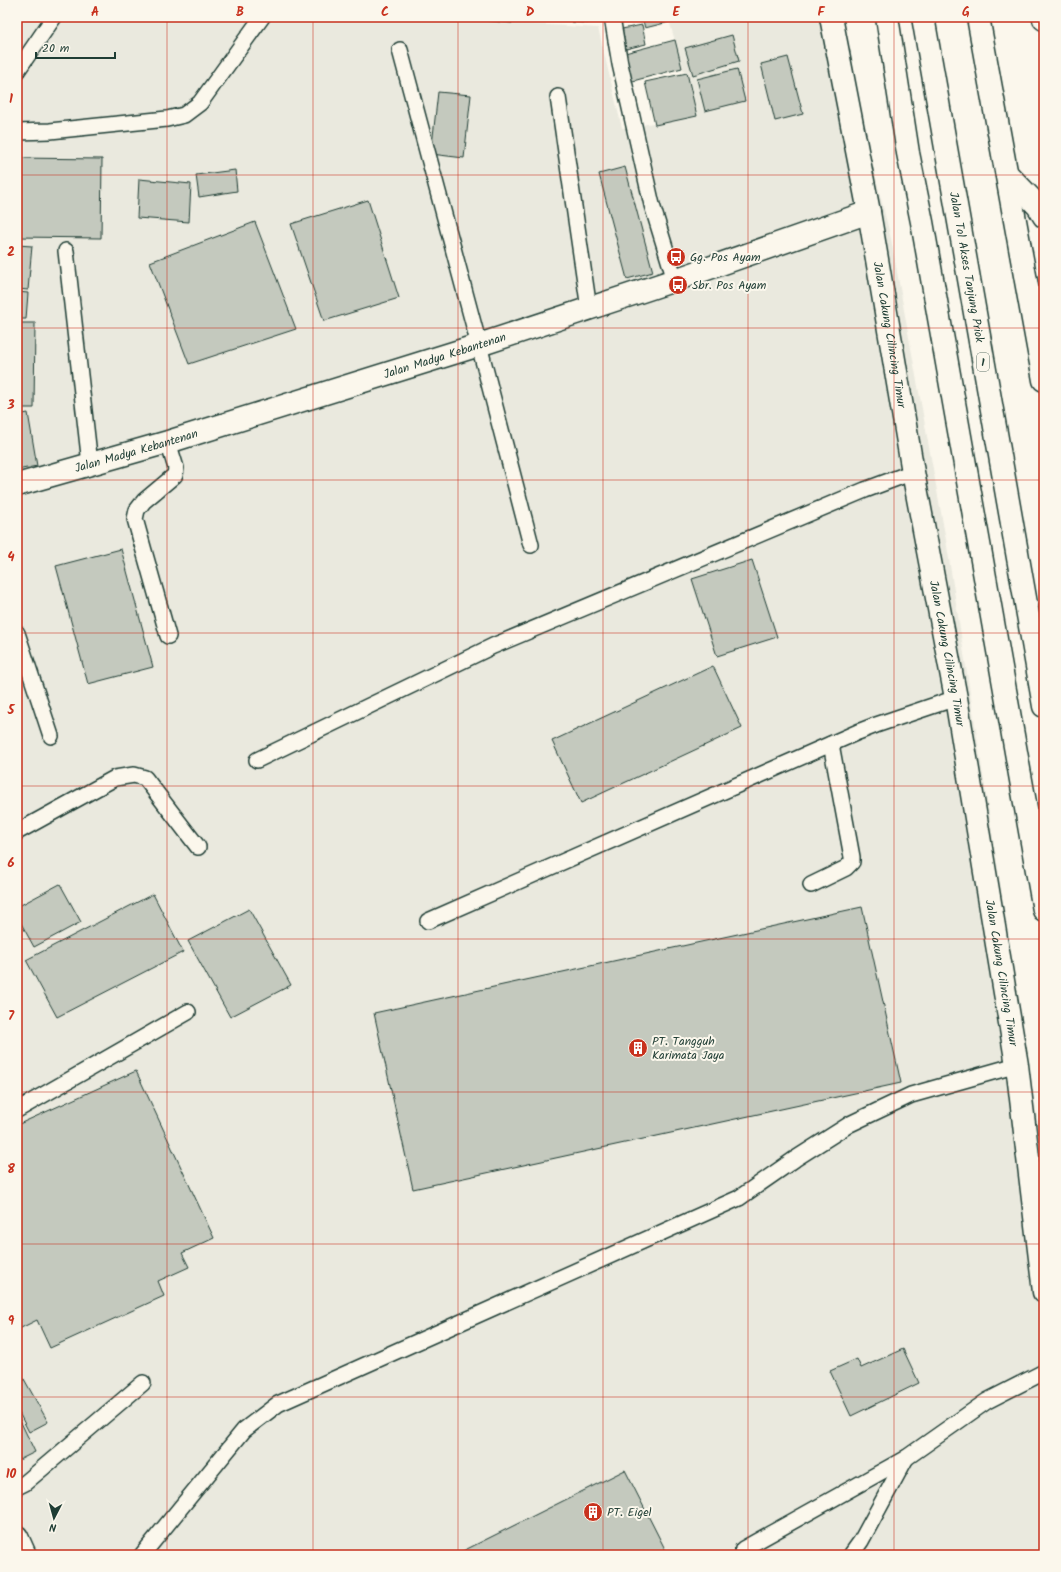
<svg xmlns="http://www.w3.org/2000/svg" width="1061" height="1572" viewBox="0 0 1061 1572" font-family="Kalam,sans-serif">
<rect width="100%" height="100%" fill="#fbf7ec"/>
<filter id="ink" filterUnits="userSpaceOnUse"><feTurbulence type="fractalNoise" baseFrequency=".025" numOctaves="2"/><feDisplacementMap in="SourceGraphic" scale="8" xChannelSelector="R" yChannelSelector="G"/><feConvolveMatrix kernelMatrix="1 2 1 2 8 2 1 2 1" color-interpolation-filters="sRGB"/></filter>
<g filter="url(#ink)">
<!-- built -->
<polygon fill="#eae9de" points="17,17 468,17 468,20 598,28 622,128 697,116 668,17 836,17 891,239 946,540 1044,1162 1044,1555 17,1555"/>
<!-- building -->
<g fill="#c4c9be" stroke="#1f3d34">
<polygon points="481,17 512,17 512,23 481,20"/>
<polygon points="572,17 588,17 588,23 572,22"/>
<polygon points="642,17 672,17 673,21 645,28"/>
<polygon points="642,25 646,44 626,49 622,29"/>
<polygon points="732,35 739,61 693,75 685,48"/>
<polygon points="675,40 682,68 629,82 621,54"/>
<polygon points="788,57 803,114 775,121 761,64"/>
<polygon points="737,69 745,101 705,111 697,79"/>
<polygon points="687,73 697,116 655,125 645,82"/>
<polygon points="438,92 471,95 464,158 431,154"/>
<polygon points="17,158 102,159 101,238 17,237"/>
<polygon points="625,167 653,272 627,279 599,174"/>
<polygon points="235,170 237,191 199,197 196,175"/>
<polygon points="139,179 191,184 189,222 137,218"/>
<polygon points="368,200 399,298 324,321 291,224"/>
<polygon points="255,222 296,329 189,364 150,262"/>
<polygon points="17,245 32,246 28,290 17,289"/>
<polygon points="17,292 28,293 26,319 17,319"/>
<polygon points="17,323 35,323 34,408 17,408"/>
<polygon points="28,413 37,466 17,470 17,415"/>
<polygon points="121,549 153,667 88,684 56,566"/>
<polygon points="752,560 777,637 717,656 692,579"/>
<polygon points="713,666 742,728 581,803 552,741"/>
<polygon points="60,884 81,922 34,947 17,916 17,907"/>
<polygon points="153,894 183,952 57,1017 26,960"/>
<polygon points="862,907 901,1083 413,1189 374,1013"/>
<polygon points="249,909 291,985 230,1017 188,941"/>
<polygon points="136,1071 214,1238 182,1253 189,1267 158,1281 164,1296 50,1348 37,1320 17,1330 17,1125"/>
<polygon points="903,1349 919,1383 851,1416 830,1371 857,1359 861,1368"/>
<polygon points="24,1379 48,1422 29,1432 17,1409 17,1383"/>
<polygon points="17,1414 35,1452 17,1461"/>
<polygon points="625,1470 668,1555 455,1555"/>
</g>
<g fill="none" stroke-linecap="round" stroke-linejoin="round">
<!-- lane casing -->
<g stroke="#1f3d34" stroke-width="18">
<g id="lane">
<polyline points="612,17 620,64 652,205 675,280"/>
<polyline points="400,50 479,345 531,545"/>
<polyline points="17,71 54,17"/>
<polyline points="558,97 589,309"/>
<polyline points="17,132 50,131 167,119 184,115 200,103 262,17"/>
<polyline points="66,251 90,464"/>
<polyline points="168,442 176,468 175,475 144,501 137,510 135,519 168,636"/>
<polyline points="17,633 51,736"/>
<polyline points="257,760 493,646 865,490 913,472"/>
<polyline points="17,832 115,778 134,775 145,778 198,847"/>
<polyline points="811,885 846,868 852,862 852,857 831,744"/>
<polyline points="428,921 858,732 876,725 956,698"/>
<polyline points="17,1110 188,1012"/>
<polyline points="17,1487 25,1483 143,1383"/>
<polyline points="743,1549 906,1458 987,1401 1044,1372"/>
<polyline points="142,1555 244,1430 278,1404 739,1198 795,1159 850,1124 911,1095 1017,1065"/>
<polyline points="851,1555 861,1541 906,1458"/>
</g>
</g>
<!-- street casing -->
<g stroke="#1f3d34" stroke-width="25">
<g id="street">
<path id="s1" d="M 17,485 L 168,442 L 479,345 L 675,280 L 869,212"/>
<polyline points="17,1537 25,1555"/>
</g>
</g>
<!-- highway casing -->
<g stroke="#1f3d34" stroke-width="25">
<g id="highway">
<path id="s2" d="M 831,17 L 869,212 L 913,472 L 956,698 L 1017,1065 L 1044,1292"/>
<polyline points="887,17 908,153 922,222 1044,910"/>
<path id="s3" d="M 923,17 L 1044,706"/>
<polyline points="978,17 1044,380"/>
<polyline points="1044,17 1044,19"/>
<polyline points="1007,174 1038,206 1044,216"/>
</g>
</g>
<!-- lane -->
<use href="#lane" stroke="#fbf7ec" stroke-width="15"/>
<!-- street -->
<use href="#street" stroke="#fbf7ec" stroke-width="22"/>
<!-- highway -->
<use href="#highway" stroke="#fbf7ec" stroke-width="22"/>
</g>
</g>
<!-- grid -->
<path fill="none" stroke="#c8321e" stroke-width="1" stroke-opacity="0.55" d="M 167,17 L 167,1555M 313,17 L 313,1555M 458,17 L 458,1555M 603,17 L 603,1555M 748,17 L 748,1555M 894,17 L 894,1555M 17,175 L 1044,175M 17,328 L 1044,328M 17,480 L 1044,480M 17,633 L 1044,633M 17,786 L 1044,786M 17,939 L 1044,939M 17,1092 L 1044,1092M 17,1244 L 1044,1244M 17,1397 L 1044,1397"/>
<!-- icons -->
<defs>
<g id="bus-disc" transform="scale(1)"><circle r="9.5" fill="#c8321e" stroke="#fbf7ec"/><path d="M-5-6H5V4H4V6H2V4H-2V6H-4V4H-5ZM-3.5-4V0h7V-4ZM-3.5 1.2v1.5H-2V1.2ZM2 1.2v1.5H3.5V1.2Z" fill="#fff"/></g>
<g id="building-disc" transform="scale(1)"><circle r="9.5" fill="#c8321e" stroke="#fbf7ec"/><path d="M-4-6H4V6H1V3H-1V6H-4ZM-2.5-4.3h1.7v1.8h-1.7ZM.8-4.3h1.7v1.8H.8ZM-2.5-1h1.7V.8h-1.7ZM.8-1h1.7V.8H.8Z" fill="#fff"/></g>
</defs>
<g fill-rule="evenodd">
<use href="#bus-disc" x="676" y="257"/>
<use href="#bus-disc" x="678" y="285"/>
<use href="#building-disc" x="638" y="1048"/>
<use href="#building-disc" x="593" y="1512"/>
</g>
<g text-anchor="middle" stroke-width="4" stroke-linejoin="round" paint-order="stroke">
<!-- shield labels -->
<rect fill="#fbf7ec" stroke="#61756b" stroke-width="1" x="977" y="353" width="12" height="18" rx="3"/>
<g font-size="11" font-weight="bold" fill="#1f3d34">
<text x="983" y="366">1</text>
</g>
<!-- poi labels -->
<g font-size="12" fill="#1f3d34" stroke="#fbf7ec" text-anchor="start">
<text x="690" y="261">Gg. Pos Ayam</text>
<text x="692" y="289">Sbr. Pos Ayam</text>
<text x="652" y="1045">PT. Tangguh<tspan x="652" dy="14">Karimata Jaya</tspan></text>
<text x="607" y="1516">PT. Eigel</text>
</g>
<!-- street labels -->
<g font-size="12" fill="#1f3d34" stroke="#fbf7ec">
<text dy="4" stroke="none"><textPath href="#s3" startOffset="254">Jalan Tol Akses Tanjung Priok</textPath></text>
<text dy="4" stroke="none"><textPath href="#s2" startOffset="323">Jalan Cakung Cilincing Timur</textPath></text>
<text dy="4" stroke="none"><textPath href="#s1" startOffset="447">Jalan Madya Kebantenan</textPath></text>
<text dy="4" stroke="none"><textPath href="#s1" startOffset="124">Jalan Madya Kebantenan</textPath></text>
<text dy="4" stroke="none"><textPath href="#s2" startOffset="647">Jalan Cakung Cilincing Timur</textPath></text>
<text dy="4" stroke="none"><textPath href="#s2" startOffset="971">Jalan Cakung Cilincing Timur</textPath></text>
</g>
</g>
<!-- margin -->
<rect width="1061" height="1572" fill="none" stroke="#fbf7ec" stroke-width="44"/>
<!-- north arrow -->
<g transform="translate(54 1518) rotate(186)" stroke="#fbf7ec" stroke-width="3" paint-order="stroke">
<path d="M0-3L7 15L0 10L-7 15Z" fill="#1f3d34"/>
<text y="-6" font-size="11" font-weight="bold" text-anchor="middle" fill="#1f3d34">N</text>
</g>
<!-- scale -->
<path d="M36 52v6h79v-6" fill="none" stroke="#1f3d34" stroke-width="2"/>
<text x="42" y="52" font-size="12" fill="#1f3d34" stroke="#fbf7ec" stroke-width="3" paint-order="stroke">20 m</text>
<rect x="22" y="22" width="1017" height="1528" fill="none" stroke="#c8321e" stroke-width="1.5"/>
<g font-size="13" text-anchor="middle" font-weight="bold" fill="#c8321e">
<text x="95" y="16">A</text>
<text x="240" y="16">B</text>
<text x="385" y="16">C</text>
<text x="530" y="16">D</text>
<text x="676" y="16">E</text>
<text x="821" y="16">F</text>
<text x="966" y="16">G</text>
<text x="11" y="103">1</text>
<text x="11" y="256">2</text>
<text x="11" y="409">3</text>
<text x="11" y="561">4</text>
<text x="11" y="714">5</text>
<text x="11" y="867">6</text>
<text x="11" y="1020">7</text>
<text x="11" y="1173">8</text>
<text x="11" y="1325">9</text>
<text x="11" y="1478">10</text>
</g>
</svg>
